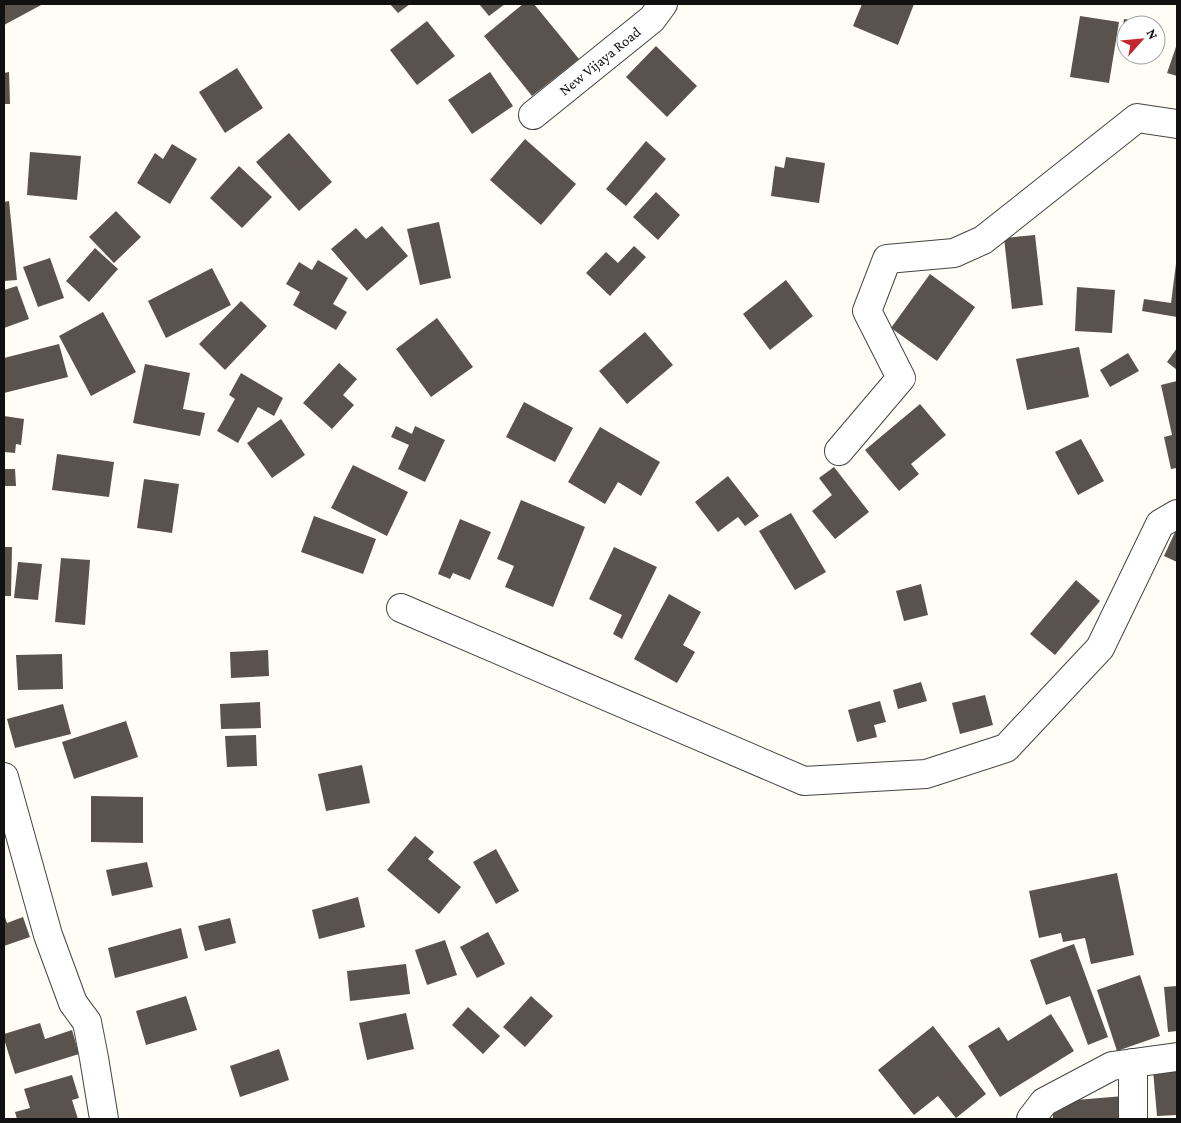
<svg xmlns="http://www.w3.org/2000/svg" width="1181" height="1123" viewBox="0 0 1181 1123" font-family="'Crimson Pro',serif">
<rect width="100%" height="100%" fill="#fffdf5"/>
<!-- building -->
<g fill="#5a524d">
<polygon points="4,4 43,4 4,25"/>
<polygon points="390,4 410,4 398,13"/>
<polygon points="479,4 505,4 489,16"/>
<polygon points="523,4 534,4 579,59 532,96 484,36"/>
<polygon points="862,4 914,4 898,45 853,26"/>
<polygon points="1080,16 1119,22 1109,83 1070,77"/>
<polygon points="1124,19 1154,23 1154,25 1126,25 1126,50 1120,50"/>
<polygon points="427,21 455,56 417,85 390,50"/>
<polygon points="1177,44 1177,76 1167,73"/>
<polygon points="656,46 697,86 667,117 626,77"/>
<polygon points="237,68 263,108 225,133 199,92"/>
<polygon points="9,72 10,104 4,104 4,73"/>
<polygon points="490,72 513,106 472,134 448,100"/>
<polygon points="289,133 332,182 299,211 256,162"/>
<polygon points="525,139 576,184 541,225 490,180"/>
<polygon points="646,141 666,159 626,206 606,189"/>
<polygon points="172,144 197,159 170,204 137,183 155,153 163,159"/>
<polygon points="30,152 81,156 77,200 27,195"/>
<polygon points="786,157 825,163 819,203 771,196 775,166 784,168"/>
<polygon points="239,166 272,197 242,228 210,198"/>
<polygon points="656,192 680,215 658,240 633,217"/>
<polygon points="9,201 17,280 4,281 4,202"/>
<polygon points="116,211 141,237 114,263 89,237"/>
<polygon points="439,222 451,278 420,285 407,229"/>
<polygon points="382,226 408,256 367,291 331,249 356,228 366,239"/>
<polygon points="1035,235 1043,305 1012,309 1004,238"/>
<polygon points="634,246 646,257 610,296 586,273 606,252 618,263"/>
<polygon points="95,248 118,269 89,302 66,281"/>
<polygon points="50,258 64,298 38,307 23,267"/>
<polygon points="318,260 348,278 333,304 347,312 336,330 293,305 300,292 286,284 299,262 312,270"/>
<polygon points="1176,264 1177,317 1142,311 1144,299 1171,303"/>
<polygon points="212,268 231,305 166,338 148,301"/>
<polygon points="930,274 975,307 937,361 891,328"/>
<polygon points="786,280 813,316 770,350 743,314"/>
<polygon points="17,286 29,319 4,328 4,290"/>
<polygon points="1077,287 1115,290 1112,333 1075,331"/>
<polygon points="241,301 267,326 225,370 199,344"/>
<polygon points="103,312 136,372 91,396 59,336"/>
<polygon points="437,318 473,367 431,397 396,349"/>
<polygon points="645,332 673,365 627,404 599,371"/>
<polygon points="59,344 68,377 4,393 4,358"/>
<polygon points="1079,347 1089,397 1027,410 1016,359"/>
<polygon points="1177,348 1177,370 1167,362"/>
<polygon points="1128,353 1139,371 1110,387 1100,370"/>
<polygon points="339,363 357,379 343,395 354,405 332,429 303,403"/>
<polygon points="145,364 190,373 183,409 205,413 200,436 133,423"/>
<polygon points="241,373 283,398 274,416 258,407 238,443 217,431 235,399 229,395"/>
<polygon points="1177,381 1177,468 1171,469 1164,437 1172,435 1161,385"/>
<polygon points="524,402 573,428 555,462 506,437"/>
<polygon points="920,404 946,435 911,464 919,474 899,491 865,450"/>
<polygon points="4,416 24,419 21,445 16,444 15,453 4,452"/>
<polygon points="281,419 305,455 272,478 247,443"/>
<polygon points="396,426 412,434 415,426 445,440 425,482 398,469 409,445 391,437"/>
<polygon points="600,427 660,462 641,496 618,482 605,504 568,482"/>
<polygon points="1081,439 1104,481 1078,495 1055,452"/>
<polygon points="57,454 114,462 109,497 52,490"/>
<polygon points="353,465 408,492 387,536 331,508"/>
<polygon points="834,467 869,512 835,539 812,511 832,495 819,478"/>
<polygon points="4,469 15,469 16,486 4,486"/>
<polygon points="728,476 759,516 745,526 738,517 718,532 695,502"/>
<polygon points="144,479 179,484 172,533 137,528"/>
<polygon points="521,500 585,527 553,607 505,587 514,566 497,559"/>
<polygon points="791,513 826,572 795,590 759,531"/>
<polygon points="314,516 376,539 363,574 301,552"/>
<polygon points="460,519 491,532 470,580 453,573 450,579 438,574"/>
<polygon points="1176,530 1177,531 1177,562 1164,556"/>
<polygon points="4,547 12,547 11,596 4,596"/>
<polygon points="614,547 657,567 622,639 613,634 622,615 589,599"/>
<polygon points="61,558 90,560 85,625 55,622"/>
<polygon points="18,562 42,564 38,600 14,598"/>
<polygon points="1076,580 1100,601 1055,655 1030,634"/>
<polygon points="921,584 928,615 904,621 896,591"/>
<polygon points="669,594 701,612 683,645 695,652 677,683 634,659"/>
<polygon points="268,650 269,676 231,678 230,652"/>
<polygon points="62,654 63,689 18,690 16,655"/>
<polygon points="921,682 927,701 898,709 893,690"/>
<polygon points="985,695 993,725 960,734 952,703"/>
<polygon points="880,701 886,722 874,725 877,737 857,742 848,710"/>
<polygon points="260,702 261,728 221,729 220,704"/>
<polygon points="63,704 71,734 15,748 7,719"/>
<polygon points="126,721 138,757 74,779 62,742"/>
<polygon points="256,735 257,766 227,767 225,736"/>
<polygon points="362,765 370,803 326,811 318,774"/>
<polygon points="91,796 143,797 143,843 91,842"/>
<polygon points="415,836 434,852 428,859 461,887 439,914 387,870"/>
<polygon points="496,849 519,891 496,904 473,862"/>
<polygon points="147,862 153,887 112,896 106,870"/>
<polygon points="1117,873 1134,955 1091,964 1085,938 1063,942 1061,933 1039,938 1029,891"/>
<polygon points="358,897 365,927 319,939 312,910"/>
<polygon points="4,914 7,923 23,917 30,937 4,946"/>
<polygon points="230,918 236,943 205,951 198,926"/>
<polygon points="181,928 188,958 115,978 108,948"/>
<polygon points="488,932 505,964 477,978 460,947"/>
<polygon points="445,940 457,975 427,985 415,950"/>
<polygon points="1074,944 1108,1037 1088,1045 1070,996 1046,1005 1030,960"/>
<polygon points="406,964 410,994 350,1001 347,971"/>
<polygon points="1140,975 1160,1036 1117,1051 1097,990"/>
<polygon points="1177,986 1177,1031 1168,1032 1164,987"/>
<polygon points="186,996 197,1030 146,1045 136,1011"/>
<polygon points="531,996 553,1016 525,1047 503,1027"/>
<polygon points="468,1007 500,1036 483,1054 452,1025"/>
<polygon points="406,1013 414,1049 367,1060 359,1023"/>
<polygon points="1051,1014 1074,1051 1000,1097 968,1046 999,1027 1008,1041"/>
<polygon points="40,1023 45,1039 72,1030 79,1054 15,1074 4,1039 4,1034"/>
<polygon points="933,1026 986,1094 956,1118 938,1096 914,1115 878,1070"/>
<polygon points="279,1049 289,1080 240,1097 230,1066"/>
<polygon points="1177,1068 1177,1115 1157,1116 1153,1070"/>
<polygon points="72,1075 79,1098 72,1100 78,1119 17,1119 15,1112 30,1108 24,1089"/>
<polygon points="1124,1096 1126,1119 1053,1119 1052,1102"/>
</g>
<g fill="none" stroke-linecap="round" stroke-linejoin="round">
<!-- minor casing -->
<g stroke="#444" stroke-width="30">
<g id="minor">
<polyline points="533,115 652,19 663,4"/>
<polyline points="839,451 901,378 867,311 887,259 954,253 983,240 1137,118 1177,124"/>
<polyline points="401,608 804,781 926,774 1006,748 1100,648 1160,524 1177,514"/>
<polyline points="4,777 48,935 73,1003 87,1022 94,1058 104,1119"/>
<polyline points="1031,1119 1044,1102 1112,1066 1177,1057"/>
<polyline points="1133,1119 1133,1063"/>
</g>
</g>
<!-- minor -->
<use href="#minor" stroke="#fff" stroke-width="28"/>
</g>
<g text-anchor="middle" stroke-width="5" stroke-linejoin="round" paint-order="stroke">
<!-- street labels -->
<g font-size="15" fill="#111" stroke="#fff">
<text transform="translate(600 61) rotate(-39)" y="5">New Vijaya Road</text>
</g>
</g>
<!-- border -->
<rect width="1181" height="1123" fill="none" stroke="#111111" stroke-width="10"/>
<!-- north arrow -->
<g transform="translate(1141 40) rotate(63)"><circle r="24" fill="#ffffff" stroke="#a0a0a0"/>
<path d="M0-4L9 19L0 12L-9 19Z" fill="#c4262e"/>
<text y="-8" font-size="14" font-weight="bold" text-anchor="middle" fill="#111111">N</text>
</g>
</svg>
